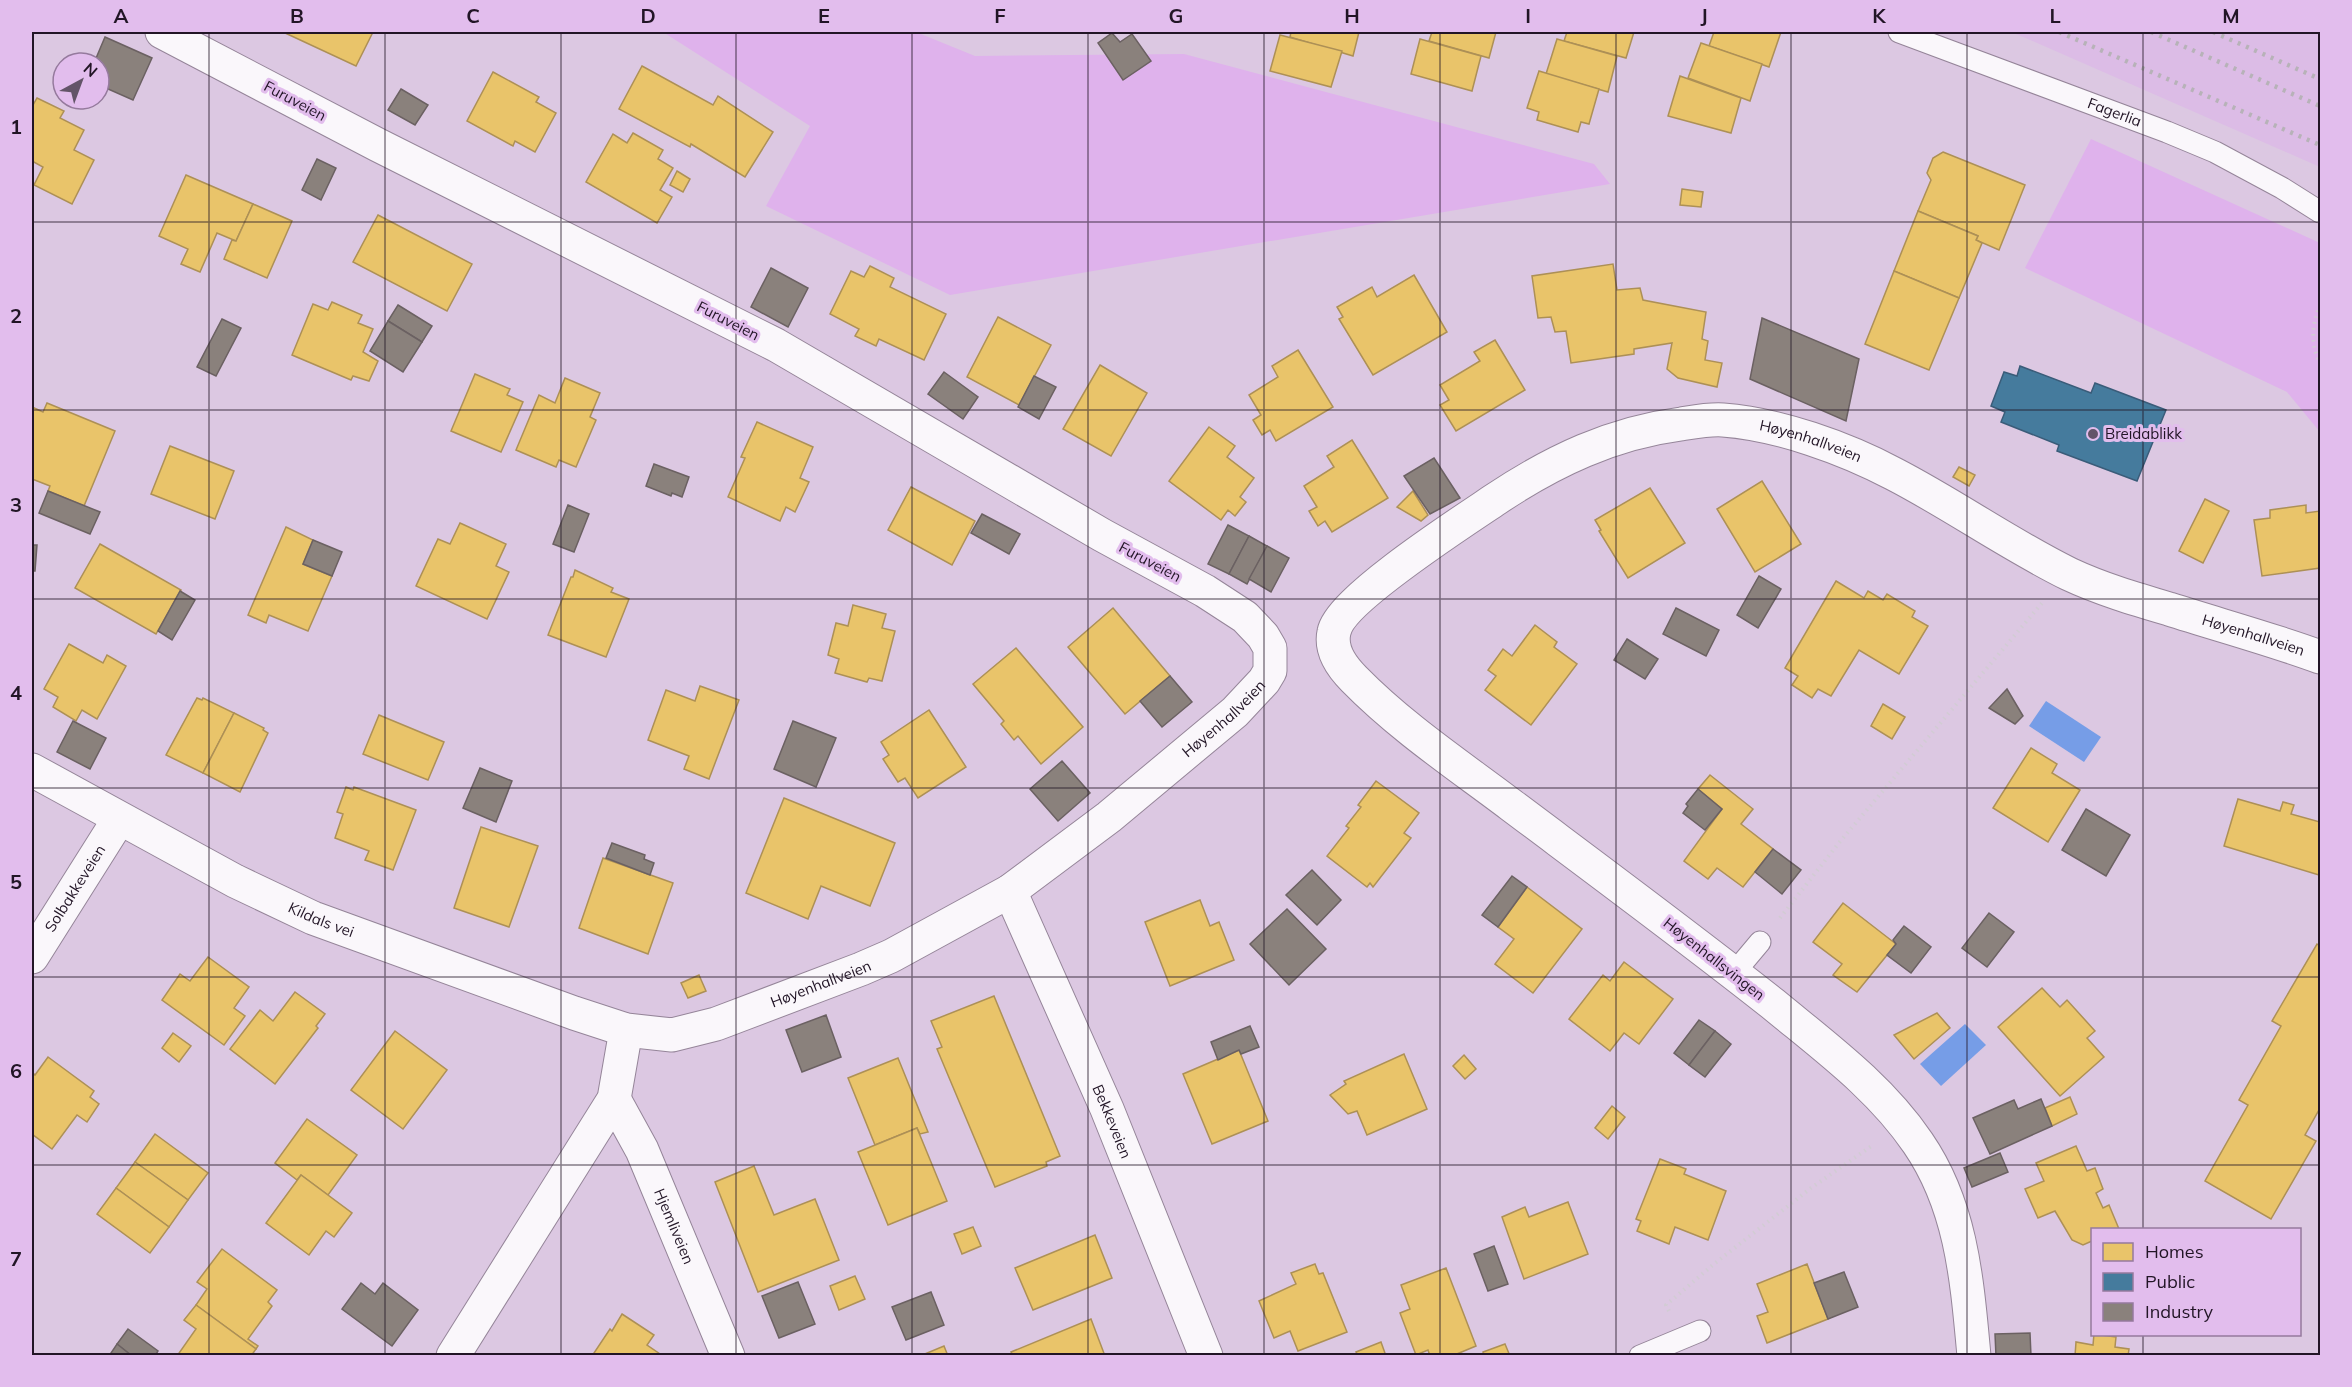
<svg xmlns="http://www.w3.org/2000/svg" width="2352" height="1387" viewBox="0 0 2352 1387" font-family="Mulish,sans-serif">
<rect width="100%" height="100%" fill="#dcc8e2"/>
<!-- built -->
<polygon fill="#dcbce6" points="2011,32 2320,32 2320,167 2028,39"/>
<!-- green -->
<g fill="#dfb2ec">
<polygon points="663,32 916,32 975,56 1184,54 1594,164 1610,184 950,295 766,206 810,126"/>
<polygon points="2091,139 2320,243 2320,432 2287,392 2025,268"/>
</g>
<!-- water -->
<g fill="#769de7">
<polygon points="2046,701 2101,737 2084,762 2029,726"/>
<polygon points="1965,1024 1986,1045 1941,1086 1920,1064"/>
</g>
<!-- homes -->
<g fill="#e9c46a" stroke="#ad9056" stroke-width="1.5">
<polygon points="283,32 373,32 356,66"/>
<polygon points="1291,32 1359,32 1353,56 1290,37"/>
<polygon points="1432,32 1496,32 1489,58 1429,41"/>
<polygon points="1567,32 1634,32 1626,58 1564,41"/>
<polygon points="1714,32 1781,32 1769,67 1709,46"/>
<polygon points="1280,35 1342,51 1331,87 1270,71"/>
<polygon points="1420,39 1481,56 1472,91 1411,74"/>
<polygon points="1557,39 1617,56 1608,92 1546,74"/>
<polygon points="1701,43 1762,64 1750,101 1688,78"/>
<polygon points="642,66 713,105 718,96 773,132 745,177 691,144 690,147 619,109"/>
<polygon points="1539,71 1599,89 1589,124 1581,122 1578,132 1537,120 1539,112 1527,108"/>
<polygon points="493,72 539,97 536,102 556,113 535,152 515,141 513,146 467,121"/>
<polygon points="1680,76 1741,98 1731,133 1668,116"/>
<polygon points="37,98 64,111 60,118 84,130 74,150 94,160 72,204 34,185 43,167 32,161 32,104 33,105"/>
<polygon points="633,133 663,150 658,159 673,168 660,190 672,197 657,223 586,182 613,134 627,143"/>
<polygon points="1943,152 2025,185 1999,250 1976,240 1978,236 1918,211 1931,180 1927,173 1933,158"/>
<polygon points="677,171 690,179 683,192 670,185"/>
<polygon points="186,175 253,204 236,241 217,233 200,272 181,264 188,249 159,236"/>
<polygon points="1682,189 1703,192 1701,207 1680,205"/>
<polygon points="253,204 292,221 267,278 224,259 232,240 236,241"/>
<polygon points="1918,211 1978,236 1976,240 1982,243 1959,298 1894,271"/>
<polygon points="378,215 472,264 447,311 353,262"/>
<polygon points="1613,264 1617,290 1640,288 1643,300 1706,312 1702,339 1708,341 1705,360 1722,363 1717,387 1678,378 1667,369 1672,343 1634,349 1634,354 1571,363 1566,331 1555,332 1551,317 1538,318 1532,276"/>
<polygon points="870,266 894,278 890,287 946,314 924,360 879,339 876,346 855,336 859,329 830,314 851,271 864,277"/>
<polygon points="1894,271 1959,298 1929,370 1865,344"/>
<polygon points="1414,275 1447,332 1373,375 1339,319 1343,317 1337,307 1372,287 1377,297"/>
<polygon points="332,302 362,315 358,323 373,329 363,352 378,361 369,381 353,376 351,380 292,355 313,304 328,310"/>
<polygon points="998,317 1051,345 1019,405 967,377"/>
<polygon points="1495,340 1525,390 1456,431 1440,405 1449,400 1440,385 1480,361 1474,352"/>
<polygon points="1298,350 1333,407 1276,441 1270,430 1262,435 1253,420 1261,415 1249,395 1278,377 1272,366"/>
<polygon points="1100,365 1147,393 1111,456 1063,429"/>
<polygon points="475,374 510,389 507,395 523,402 501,452 451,431"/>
<polygon points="565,378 600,393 590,417 596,420 576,467 559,460 556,467 516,450 539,395 555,403"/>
<polygon points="47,403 115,431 84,506 48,491 50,486 32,479 32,407 43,412"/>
<polygon points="757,422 813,447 800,478 809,482 795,512 786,507 780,521 728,497 745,458 741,457"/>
<polygon points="1209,427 1235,446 1227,457 1254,478 1240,497 1246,502 1235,516 1228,510 1221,520 1169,481"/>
<polygon points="1352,440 1388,498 1332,532 1325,521 1318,526 1309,511 1317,507 1304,486 1334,467 1327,456"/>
<polygon points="170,446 234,471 215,519 151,494"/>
<polygon points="1959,467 1975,475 1969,486 1953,477"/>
<polygon points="1762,481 1801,544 1755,572 1717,509"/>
<polygon points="911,487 975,521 952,565 888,530"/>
<polygon points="1650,488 1685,543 1628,578 1599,531 1601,530 1595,520"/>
<polygon points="1413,491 1428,515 1421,521 1397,507"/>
<polygon points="2205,499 2229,511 2203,563 2179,551"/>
<polygon points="2306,505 2306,513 2320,511 2320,568 2262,576 2254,520 2270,518 2270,510"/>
<polygon points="460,523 506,544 496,566 509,572 487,619 416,586 438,539 450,544"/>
<polygon points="286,527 313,540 303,564 332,576 308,631 269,615 266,623 248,615"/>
<polygon points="100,544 181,590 156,634 75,588"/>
<polygon points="575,570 613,588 611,592 629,599 606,657 548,635 571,577 573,577"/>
<polygon points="1836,581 1864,598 1868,591 1883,600 1887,594 1915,611 1912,617 1928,626 1899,674 1859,650 1831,696 1818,689 1812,698 1792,685 1798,676 1785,668"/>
<polygon points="853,605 886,614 882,628 895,631 882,681 869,678 867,682 835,673 839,659 828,655 836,623 848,626"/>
<polygon points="1113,608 1170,676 1125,714 1068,647"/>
<polygon points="1535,625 1557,642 1554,647 1577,664 1531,725 1485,690 1496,676 1488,670 1503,649 1512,656"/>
<polygon points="69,644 103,663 107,655 126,666 97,719 82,710 76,721 53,707 58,697 44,689"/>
<polygon points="1016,648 1083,727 1041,764 1018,736 1014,740 1001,724 1004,721 973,684"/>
<polygon points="700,686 739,700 709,779 684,769 689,756 648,740 666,690 695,701"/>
<polygon points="197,698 202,700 203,698 234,713 203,773 166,755"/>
<polygon points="1883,704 1905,717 1892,739 1871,726"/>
<polygon points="929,710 966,767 918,798 905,778 898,782 883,759 889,755 881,742"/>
<polygon points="234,713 264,728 263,730 268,733 240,792 203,773"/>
<polygon points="379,715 444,742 428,780 363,754"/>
<polygon points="2031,748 2057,764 2052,773 2080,790 2048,842 1993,808"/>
<polygon points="1710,775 1753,809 1741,824 1773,849 1743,887 1717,868 1708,879 1684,861 1722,809 1698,789"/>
<polygon points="1376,781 1419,813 1404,833 1411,838 1373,887 1370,883 1367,887 1327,856 1349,828 1346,826 1361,807 1358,805"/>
<polygon points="346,787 353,790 354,787 416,810 393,870 365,860 369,851 335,838 343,814 337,812"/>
<polygon points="784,798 895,843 870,906 821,886 808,919 746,893"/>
<polygon points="2238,799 2280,811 2283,802 2294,805 2291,814 2320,822 2319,875 2224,846"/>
<polygon points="481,827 538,846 509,927 454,908"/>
<polygon points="603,858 673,883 648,954 579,928"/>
<polygon points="1527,887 1582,929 1533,993 1495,964 1514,939 1498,927"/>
<polygon points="1200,900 1210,926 1219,922 1234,960 1170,986 1145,922"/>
<polygon points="1843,903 1896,944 1857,992 1833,975 1842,964 1813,942"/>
<polygon points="2317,944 2320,946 2320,1108 2305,1135 2316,1141 2271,1219 2205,1181 2248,1105 2239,1100 2281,1026 2272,1021"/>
<polygon points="208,957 249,987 234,1008 245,1016 224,1045 162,1000 180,974 190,981"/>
<polygon points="1624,962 1673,999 1639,1044 1624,1033 1610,1051 1569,1019 1603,975 1610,981"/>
<polygon points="699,975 706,991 688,998 681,983"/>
<polygon points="2042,988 2060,1007 2067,1000 2095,1031 2087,1038 2104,1057 2060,1096 1998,1027"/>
<polygon points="295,992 325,1014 316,1026 318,1028 275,1084 230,1049 260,1010 273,1021"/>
<polygon points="994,996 1060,1156 1046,1162 1047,1166 995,1187 937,1049 942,1047 931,1021"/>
<polygon points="1937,1013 1950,1028 1914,1059 1894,1035"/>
<polygon points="395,1031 447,1070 403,1129 351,1090"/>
<polygon points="173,1033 191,1046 179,1062 162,1048"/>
<polygon points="1239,1050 1268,1121 1212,1144 1183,1074"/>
<polygon points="1404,1054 1427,1109 1367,1135 1357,1111 1348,1114 1330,1095 1346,1084 1344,1081"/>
<polygon points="1464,1055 1476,1069 1465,1079 1453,1066"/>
<polygon points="48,1057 94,1091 90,1097 99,1104 87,1122 77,1115 52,1149 32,1134 32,1072 35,1075"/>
<polygon points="898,1058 928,1132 920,1134 917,1128 875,1145 848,1078"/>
<polygon points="2070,1097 2077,1114 2052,1126 2045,1108"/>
<polygon points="1612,1106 1625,1117 1608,1139 1595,1128"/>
<polygon points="307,1119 357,1155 328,1195 301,1175 297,1180 275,1163"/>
<polygon points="917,1128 947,1201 888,1225 858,1152"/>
<polygon points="155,1134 208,1173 188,1200 135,1162"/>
<polygon points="2076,1146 2087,1171 2095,1168 2103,1189 2096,1193 2103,1208 2109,1205 2119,1229 2092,1230 2092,1241 2083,1245 2072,1240 2055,1211 2038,1218 2025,1189 2044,1181 2036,1163"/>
<polygon points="1660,1159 1686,1169 1684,1174 1726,1191 1708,1240 1675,1227 1669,1244 1637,1231 1641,1221 1636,1219"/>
<polygon points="135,1162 188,1200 169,1227 116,1188"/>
<polygon points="754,1166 774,1215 815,1199 839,1260 758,1292 715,1182"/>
<polygon points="301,1175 352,1213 334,1237 326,1231 309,1255 266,1223"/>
<polygon points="116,1188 169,1227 150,1253 97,1214"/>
<polygon points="1568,1202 1588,1254 1524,1279 1502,1217 1525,1207 1529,1217"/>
<polygon points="973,1227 981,1246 962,1254 954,1234"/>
<polygon points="1095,1235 1112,1278 1033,1310 1015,1268"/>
<polygon points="222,1249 277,1290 268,1302 272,1306 248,1339 258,1346 256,1349 196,1305 207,1289 197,1282"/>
<polygon points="1315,1264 1319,1274 1323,1273 1347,1332 1298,1351 1290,1331 1274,1338 1259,1301 1296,1284 1291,1273"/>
<polygon points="1807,1264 1828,1319 1767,1343 1757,1316 1768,1312 1757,1284"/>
<polygon points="1446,1268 1476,1346 1452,1356 1430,1356 1428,1350 1416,1355 1400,1313 1410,1309 1401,1285"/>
<polygon points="855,1276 865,1299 839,1310 830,1286"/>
<polygon points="196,1305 256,1349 251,1356 177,1356 196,1329 184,1320"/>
<polygon points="622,1314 654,1335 647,1345 663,1356 592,1356 610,1329 612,1331"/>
<polygon points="1091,1319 1105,1356 1013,1356 1011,1352"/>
<polygon points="2094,1334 2116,1337 2115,1347 2129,1349 2128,1356 2075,1356 2076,1342 2093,1345"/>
<polygon points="1381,1342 1386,1356 1358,1356 1356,1352"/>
<polygon points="1505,1344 1510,1356 1484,1356 1483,1352"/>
<polygon points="944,1346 948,1356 920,1356"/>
</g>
<!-- public -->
<polygon fill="#457b9d" stroke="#3a5c79" stroke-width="1.5" points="2020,366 2091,393 2095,383 2166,410 2137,481 2057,451 2059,445 2001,422 2005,412 1991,406 2004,372 2017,376"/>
<!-- industry -->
<g fill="#8a817c" stroke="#6b6162" stroke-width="1.5">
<polygon points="1112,33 1120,42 1132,34 1151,61 1123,80 1098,43"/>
<polygon points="105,37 152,58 133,100 99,85 99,63 94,63"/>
<polygon points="401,89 428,105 415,125 388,110"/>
<polygon points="317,159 336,168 321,200 302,190"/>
<polygon points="771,268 808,288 788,327 751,307"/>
<polygon points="398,305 432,326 422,342 388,321"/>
<polygon points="1762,318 1859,359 1846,421 1750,379"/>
<polygon points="222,319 241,328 216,376 197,367"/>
<polygon points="388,321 422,342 403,372 370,351"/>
<polygon points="944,372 978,397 963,419 928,394"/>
<polygon points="1034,376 1056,387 1039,419 1018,407"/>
<polygon points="1434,458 1460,498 1430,514 1404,476"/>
<polygon points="654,464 689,477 682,497 672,493 671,496 646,486"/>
<polygon points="48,491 100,512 90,534 39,513"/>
<polygon points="568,505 589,514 574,552 553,544"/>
<polygon points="982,514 1020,534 1009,554 971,533"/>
<polygon points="1228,525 1249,536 1229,574 1208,564"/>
<polygon points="1249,536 1267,546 1247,584 1229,574"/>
<polygon points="313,540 342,552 332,576 303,564"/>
<polygon points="32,545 37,545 35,571 32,571"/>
<polygon points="1267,546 1289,558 1271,592 1249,579"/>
<polygon points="1759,576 1781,589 1758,628 1737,615"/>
<polygon points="180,591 195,600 172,640 158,631"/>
<polygon points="1676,608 1719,630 1706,656 1663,634"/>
<polygon points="1627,639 1658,659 1645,679 1614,660"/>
<polygon points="1170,676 1192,702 1162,727 1140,701"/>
<polygon points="2007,689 2023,716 2015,724 1989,708"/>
<polygon points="73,721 106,738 90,769 57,752"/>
<polygon points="793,721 836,738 816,787 774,769"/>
<polygon points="1062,761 1090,793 1058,821 1030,789"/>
<polygon points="480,768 512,781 496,822 463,808"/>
<polygon points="1698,789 1722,809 1705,830 1683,813 1688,806 1686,804"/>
<polygon points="2086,809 2130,835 2106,876 2062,850"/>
<polygon points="612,843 645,855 644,859 654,863 650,875 606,858"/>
<polygon points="1773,849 1801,870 1782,894 1755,872"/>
<polygon points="1312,870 1341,900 1317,925 1286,895"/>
<polygon points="1512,876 1527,887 1498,927 1482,915"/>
<polygon points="1287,909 1326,949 1289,985 1250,944"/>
<polygon points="1989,913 2014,932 1987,967 1962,948"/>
<polygon points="1904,926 1931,947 1911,973 1887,955 1896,944 1893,940"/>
<polygon points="826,1015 841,1057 802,1072 786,1030"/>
<polygon points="1699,1020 1715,1031 1689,1065 1674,1053"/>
<polygon points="1250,1026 1259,1047 1241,1054 1239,1050 1218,1060 1211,1042"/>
<polygon points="1715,1031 1731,1044 1705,1077 1689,1065"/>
<polygon points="2041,1099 2052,1126 1990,1154 1973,1118 2014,1100 2018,1109"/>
<polygon points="2000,1153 2008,1172 1972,1187 1964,1168"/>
<polygon points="1494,1246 1508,1284 1488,1291 1474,1254"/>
<polygon points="1844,1272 1858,1307 1828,1319 1814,1283"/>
<polygon points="798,1282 815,1324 779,1338 762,1296"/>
<polygon points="361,1283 375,1294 383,1283 418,1310 392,1346 342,1309"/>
<polygon points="931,1292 944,1325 906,1340 892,1307"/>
<polygon points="128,1329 158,1351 155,1356 132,1356 117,1344"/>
<polygon points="2030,1333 2031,1356 1996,1356 1995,1334"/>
<polygon points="117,1344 132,1356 109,1356"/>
</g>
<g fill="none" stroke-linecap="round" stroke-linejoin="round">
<!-- service casing -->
<g stroke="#958599" stroke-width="23">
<g id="service">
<path id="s1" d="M 1899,32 L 2167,132 L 2215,152 L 2282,188 L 2320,212"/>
<polyline points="1734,973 1760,942"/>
<polyline points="1640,1356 1700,1331"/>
</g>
</g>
<!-- minor casing -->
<g stroke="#958599" stroke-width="35">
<g id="minor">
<path id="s2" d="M 32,770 L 235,881 L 313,918 L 574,1013 L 626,1030 L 672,1035 L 716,1024 L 861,969 L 891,956 L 1010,891 L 1109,817 L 1235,712 L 1264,681 L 1270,671 L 1270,648 L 1263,636 L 1245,617 L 1205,591 L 1102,535 L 776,345 L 378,145 L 162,32"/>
<path id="s3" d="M 1010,891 L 1107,1109 L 1206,1356"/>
<path id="s4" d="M 32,957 L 119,819"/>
<path id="s5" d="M 614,1099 L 642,1150 L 728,1356"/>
<polyline points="453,1356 614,1099 626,1030"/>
<path id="s6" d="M 1974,1356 C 1967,1281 1962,1207 1918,1143 C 1880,1087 1825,1047 1773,1004 C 1687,936 1599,871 1511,805 C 1458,765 1401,727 1354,679 C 1342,667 1330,650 1334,632 C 1340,600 1465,520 1496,499 C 1553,461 1612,433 1681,424 C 1694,422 1709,419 1723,420 C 1778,424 1845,448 1894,474 C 1954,505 2008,544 2069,574 C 2101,589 2135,599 2169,609 C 2219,625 2271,639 2320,657"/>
</g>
</g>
<!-- path -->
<g stroke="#d2ccd4" stroke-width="4" stroke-dasharray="1.5 4.5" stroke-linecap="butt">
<path d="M 2320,305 C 2312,324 2310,344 2320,363"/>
<polyline points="1780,918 1838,844 2042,603"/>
<polyline points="1669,1311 1666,1305 1714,1264 1811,1188 1873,1145"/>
</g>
<!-- service -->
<use href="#service" stroke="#faf7fb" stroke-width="21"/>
<!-- minor -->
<use href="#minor" stroke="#faf7fb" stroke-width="33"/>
<!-- rail -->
<g stroke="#b7b2b8" stroke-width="4.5" stroke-dasharray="3 6" stroke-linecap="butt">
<polyline points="2059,32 2320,145"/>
<polyline points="2151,32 2320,106"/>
<polyline points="2213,32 2320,79"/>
</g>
</g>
<!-- grid -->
<path fill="none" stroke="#221526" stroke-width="1.5" stroke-opacity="0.55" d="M 209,32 L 209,1356M 385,32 L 385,1356M 561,32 L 561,1356M 736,32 L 736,1356M 912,32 L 912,1356M 1088,32 L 1088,1356M 1264,32 L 1264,1356M 1440,32 L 1440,1356M 1616,32 L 1616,1356M 1791,32 L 1791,1356M 1967,32 L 1967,1356M 2143,32 L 2143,1230M 32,222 L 2320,222M 32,410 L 2320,410M 32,599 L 2320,599M 32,788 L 2320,788M 32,977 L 2320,977M 32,1165 L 2320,1165M 2143,1334 L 2143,1356"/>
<!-- markers -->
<circle fill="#635468" stroke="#e2bded" stroke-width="2" cx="2093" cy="434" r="6"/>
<g text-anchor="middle" stroke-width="6" stroke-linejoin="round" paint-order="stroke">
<!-- street labels -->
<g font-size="15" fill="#221526" stroke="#e2bded">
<text transform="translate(295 101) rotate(28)" y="5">Furuveien</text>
<text dy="5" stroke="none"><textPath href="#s1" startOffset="230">Fagerlia</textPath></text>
<text transform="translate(728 321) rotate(27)" y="5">Furuveien</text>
<text dy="5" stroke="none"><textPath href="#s6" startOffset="1554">Høyenhallveien</textPath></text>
<text transform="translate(1150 562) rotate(28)" y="5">Furuveien</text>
<text dy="5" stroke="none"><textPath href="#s6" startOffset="2040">Høyenhallveien</textPath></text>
<text dy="5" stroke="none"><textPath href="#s2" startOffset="1340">Høyenhallveien</textPath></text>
<text dy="5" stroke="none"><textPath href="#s4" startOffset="81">Solbakkeveien</textPath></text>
<text dy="5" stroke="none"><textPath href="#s2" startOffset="326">Kildals vei</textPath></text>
<text transform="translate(1714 959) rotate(38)" y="5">Høyenhallsvingen</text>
<text dy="5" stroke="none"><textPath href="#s2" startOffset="854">Høyenhallveien</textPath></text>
<text dy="5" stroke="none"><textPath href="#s3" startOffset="252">Bekkeveien</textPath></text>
<text dy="5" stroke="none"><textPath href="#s5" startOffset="141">Hjemliveien</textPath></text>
</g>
<!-- poi labels -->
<g font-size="15" fill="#221526" stroke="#e2bded" text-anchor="start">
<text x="2105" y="439">Breidablikk</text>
</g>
</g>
<!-- border -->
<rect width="2352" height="1387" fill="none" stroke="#e2bded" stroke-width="66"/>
<!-- legend -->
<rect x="2091" y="1228" width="210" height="108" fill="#e2bded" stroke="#957a9d" stroke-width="1.5"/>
<rect x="2103" y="1243" width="30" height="18" fill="#e9c46a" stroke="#957a9d" stroke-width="1.5"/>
<text x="2145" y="1258" font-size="18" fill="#221526">Homes</text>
<rect x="2103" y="1273" width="30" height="18" fill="#457b9d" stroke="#957a9d" stroke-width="1.5"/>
<text x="2145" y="1288" font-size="18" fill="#221526">Public</text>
<rect x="2103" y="1303" width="30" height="18" fill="#8a817c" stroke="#957a9d" stroke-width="1.5"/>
<text x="2145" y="1318" font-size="18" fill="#221526">Industry</text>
<!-- north arrow -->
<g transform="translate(81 81) rotate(41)"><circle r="28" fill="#e2bded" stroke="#957a9d" stroke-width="1.5"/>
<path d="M0-4.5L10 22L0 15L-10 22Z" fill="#635468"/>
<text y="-9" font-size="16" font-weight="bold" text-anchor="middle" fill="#221526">N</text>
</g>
<rect x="33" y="33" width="2286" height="1321" fill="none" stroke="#221526" stroke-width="2"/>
<g font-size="20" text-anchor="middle" font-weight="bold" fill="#221526">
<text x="121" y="23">A</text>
<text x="297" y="23">B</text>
<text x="473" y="23">C</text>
<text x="648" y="23">D</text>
<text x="824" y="23">E</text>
<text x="1000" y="23">F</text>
<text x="1176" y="23">G</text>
<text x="1352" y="23">H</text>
<text x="1528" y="23">I</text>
<text x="1704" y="23">J</text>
<text x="1879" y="23">K</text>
<text x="2055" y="23">L</text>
<text x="2231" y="23">M</text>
<text x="16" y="134">1</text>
<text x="16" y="323">2</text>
<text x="16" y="512">3</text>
<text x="16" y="700">4</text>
<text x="16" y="889">5</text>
<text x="16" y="1078">6</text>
<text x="16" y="1266">7</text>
</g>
</svg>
